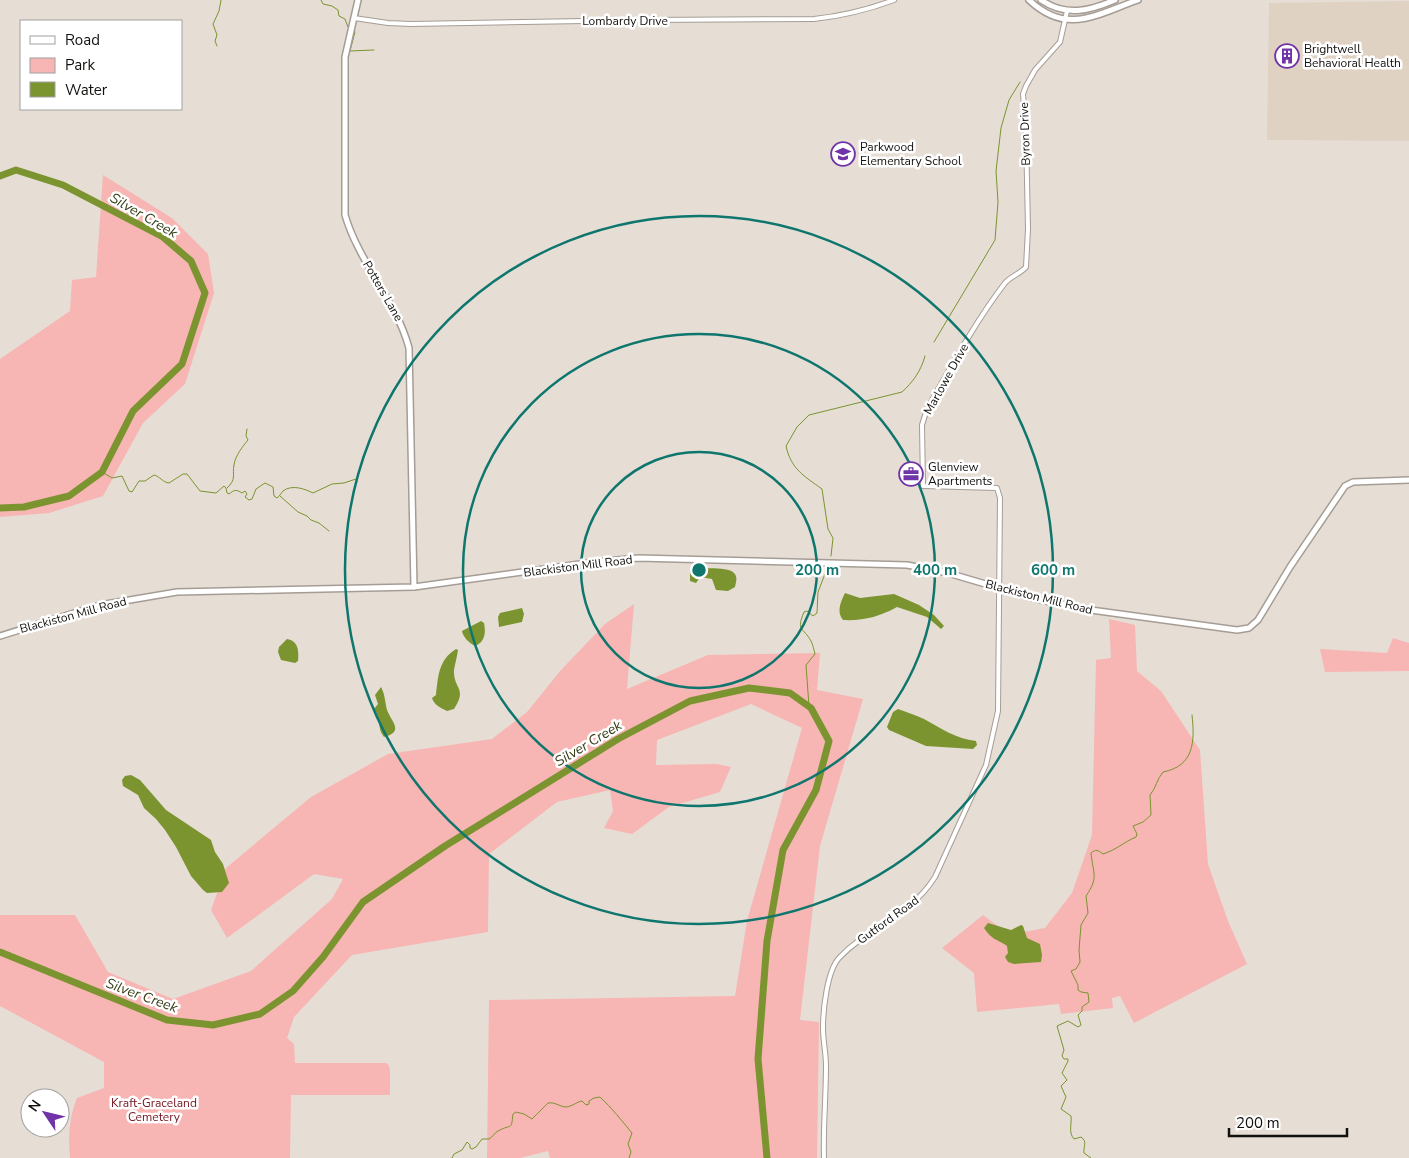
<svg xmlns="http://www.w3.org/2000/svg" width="1409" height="1158" viewBox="0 0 1409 1158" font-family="'Nunito Sans',sans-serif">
<rect width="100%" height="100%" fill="#e6ded5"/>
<!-- built -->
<polygon fill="#dfd2c3" points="1409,1 1409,141 1267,140 1269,3"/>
<!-- green -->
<g fill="#f7b5b4">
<polygon points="103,175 172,218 208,254 214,293 185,384 143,423 103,496 49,513 0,517 0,359 70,311 72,280 96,277"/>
<path d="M 634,604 L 627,689 L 708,655 L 820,653 L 817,690 L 863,699 L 820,846 L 800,1020 L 819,1022 L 817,1158 L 550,1158 L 548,1151 L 520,1158 L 487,1158 L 489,1000 L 735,996 L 747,921 L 802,728 L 751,704 L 657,740 L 656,765 L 717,764 L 731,767 L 720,792 L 669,807 L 632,834 L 604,828 L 613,811 L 610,790 L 557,802 L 489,854 L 488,932 L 352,955 L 294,1017 L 287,1038 L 294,1044 L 295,1063 L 385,1063 L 388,1064 L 390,1069 L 390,1095 L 291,1095 L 290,1158 L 70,1158 C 68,1137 69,1118 77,1098 L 104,1088 L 104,1062 L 0,1006 L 0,915 L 75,915 L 108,972 L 173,999 L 251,971 L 332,899 L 343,879 L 314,874 L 227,938 L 211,910 L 226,868 L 311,797 L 388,754 L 492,739 L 527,712 L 561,670 L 605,624 Z"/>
<path d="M 1109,619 L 1135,625 L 1137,671 L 1161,691 L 1200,750 L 1208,864 L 1228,921 L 1247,964 L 1134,1023 L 1120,996 L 1112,998 L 1113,1008 L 1061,1014 L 1059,1004 L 977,1012 L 974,973 L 942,948 L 983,915 C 1008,935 1014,934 1045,928 L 1072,893 L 1092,835 L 1096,660 L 1111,658 Z"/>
<polygon points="1393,638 1409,643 1409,671 1325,672 1320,649 1387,653"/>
</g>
<!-- water -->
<g fill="#7b942f">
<path d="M 690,569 C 699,569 727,566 734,573 C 738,577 736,582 735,587 L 728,591 L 716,590 L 712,579 L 700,577 L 696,583 L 690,581 Z"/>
<path d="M 845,593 L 860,598 L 894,594 L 919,605 L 934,615 L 944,626 L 941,629 L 927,617 L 897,607 C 879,617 863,621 843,620 C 836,612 841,601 845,593 Z"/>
<polygon points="522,608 524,614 522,622 499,627 498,617 500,613"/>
<path d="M 481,621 L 484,623 C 486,633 485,642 475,646 C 469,643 463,637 462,631 Z"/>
<path d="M 287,639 C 298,641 299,650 298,661 L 295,663 L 281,660 L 278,652 L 279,647 Z"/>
<path d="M 456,649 L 458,650 C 457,657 455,664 454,670 C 453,689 468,688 454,709 L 447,711 C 441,708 434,705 432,698 L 436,695 C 438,678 438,660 456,649 Z"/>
<path d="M 381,687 C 385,694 385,702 387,710 C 391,721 405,732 384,737 C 377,729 381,717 374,709 L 378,704 L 375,695 Z"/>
<path d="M 898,709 C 906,712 916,715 924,719 C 941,728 956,739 976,741 L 977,745 L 973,749 L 926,746 L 889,730 L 887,727 L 893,712 Z"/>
<polygon points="131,775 140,780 166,810 211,840 215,852 223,864 229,883 222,892 207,893 203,890 191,876 176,847 165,830 156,819 144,808 138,795 123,786 122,780 125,776"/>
<path d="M 988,923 L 1011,930 L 1021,925 L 1023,926 L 1027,938 L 1040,944 L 1042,955 L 1041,962 L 1014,964 L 1008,962 L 1005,957 L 1008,953 L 1007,946 C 996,938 993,941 984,928 Z"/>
</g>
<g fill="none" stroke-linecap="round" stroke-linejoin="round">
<!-- stream -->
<g stroke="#7b942f" stroke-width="1">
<polyline points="321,0 323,4 332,6 338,10 339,16 345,19 348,27"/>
<polyline points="355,32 350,51 374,50"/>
<polyline points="217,46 215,41 217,35 213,24 219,11 221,0"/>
<polyline points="934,342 995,240 998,202 996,171 1001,128 1009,100 1020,82"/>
<path d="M 102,472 L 112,478 L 122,476 L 129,491 L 132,492 L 139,481 L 145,481 L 154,475 C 159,476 164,483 169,483 L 183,474 L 187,474 L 200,491 L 216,493 L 224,486 L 226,488 L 227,493 L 229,494 C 234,490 236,489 242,493 L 245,491 L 247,494 L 245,497 L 249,500 L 252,499 L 256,489 L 265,483 L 273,487 L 274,496 L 277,498 C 280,496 281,493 283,491 C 292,484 305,489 313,493 L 332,484 L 344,483 L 356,479"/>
<path d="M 227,488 C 237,479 232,475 234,465 C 235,456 243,446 248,440 L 246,436 L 247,429"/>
<polyline points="280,496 298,512 307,516 311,520 319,523 329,531"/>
<path d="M 831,556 L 833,538 L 828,529 L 822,489 C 804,476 791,469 786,446 L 797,427 L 809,415 L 902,392 C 913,382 921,371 925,356"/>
<path d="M 809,706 L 806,665 L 815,654 C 814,650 813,645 811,641 C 803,627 796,631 804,612 L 807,611 L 813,616 L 817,613 L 818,592 L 825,574"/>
<path d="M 452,1158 L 454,1154 L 462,1150 L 467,1142 L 470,1145 L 470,1148 L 472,1149 L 476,1147 L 482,1139 L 489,1139 C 493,1137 494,1133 498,1131 C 512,1123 511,1132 513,1114 L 516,1112 L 524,1114 L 532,1119 L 548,1103 C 555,1102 559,1106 565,1107 C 572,1107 576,1102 582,1101 L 586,1105 L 589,1104 L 589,1101 L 594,1098 L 600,1097 C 612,1108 622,1121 632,1133 L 628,1144 L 631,1152 L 629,1158"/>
<path d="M 1091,1158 L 1084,1153 C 1083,1146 1088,1142 1081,1137 L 1074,1139 C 1068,1132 1072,1124 1071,1116 L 1061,1109 L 1066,1097 L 1061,1086 L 1067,1080 L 1062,1073 L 1068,1061 L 1068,1059 L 1064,1059 L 1062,1056 L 1064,1050 L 1057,1026 L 1068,1021 L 1078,1027 L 1081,1025 L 1078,1015 L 1082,1011 L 1082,1007 L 1089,1002 L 1088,993 L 1081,992 L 1078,990 L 1078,985 L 1071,971 L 1076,969 L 1080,962 L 1079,950 L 1081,925 L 1088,913 L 1086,896 C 1099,877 1093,874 1091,853 C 1096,849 1098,850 1103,854 C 1116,850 1124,842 1136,837 L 1137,834 L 1133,826 L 1143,822 L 1151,815 L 1150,795 C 1156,788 1157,779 1163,772 C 1194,766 1195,742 1192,715"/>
</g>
<!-- river -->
<g stroke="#7b942f" stroke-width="7">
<polyline points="0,176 16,170 63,185 163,237 191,261 205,293 182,364 133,411 102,472 69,496 24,507 0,508"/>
<polyline points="0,952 167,1020 213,1025 260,1014 293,991 323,957 363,902 445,846 618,739 690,701 749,688 790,693 811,708 829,741 816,790 783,850 767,941 758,1059 767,1158"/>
</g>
<!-- minor casing -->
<g stroke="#a59d95" stroke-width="6">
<g id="minor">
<path d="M 354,18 L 388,23 L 411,24 L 645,20 L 814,19 C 842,16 867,10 894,0"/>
<path d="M 824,1158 C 823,1127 826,1097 826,1066 C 826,1053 823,1041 823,1028 C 823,1010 827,971 839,958 C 869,926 909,918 935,877 L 986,765 L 998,711 L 1000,498 L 997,488 L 923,486 L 922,425 L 927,409 C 951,367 975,322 1005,283 C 1011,276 1020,274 1026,267 L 1028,229 L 1026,132 L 1023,94 L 1026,86 L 1035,70 L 1060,42 L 1067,11"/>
</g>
</g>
<!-- major casing -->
<g stroke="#a59d95" stroke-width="8">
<g id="major">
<path d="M 358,0 L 345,57 L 345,215 C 359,263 396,300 409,348 L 414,587"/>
<path d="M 1029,0 C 1067,36 1097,14 1138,0"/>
<path d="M 1041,0 C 1066,17 1089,11 1115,0"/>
<polyline points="0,636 100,605 177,592 414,587 587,563 638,558 907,565 948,573 1036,599 1091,610 1237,630 1249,628 1258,620 1290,567 1345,486 1353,482 1409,480"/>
</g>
</g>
<!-- minor -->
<use href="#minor" stroke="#fff" stroke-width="4"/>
<!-- major -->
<use href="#major" stroke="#fff" stroke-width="5"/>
</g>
<!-- distance rings -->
<g fill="none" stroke="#0f766e" stroke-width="2.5">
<circle cx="699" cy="570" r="118"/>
<circle cx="699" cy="570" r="236"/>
<circle cx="699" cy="570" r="354"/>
</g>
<!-- icons -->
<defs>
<g id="building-ring" transform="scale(1.25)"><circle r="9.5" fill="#fff" stroke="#7033a8" stroke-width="1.5"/><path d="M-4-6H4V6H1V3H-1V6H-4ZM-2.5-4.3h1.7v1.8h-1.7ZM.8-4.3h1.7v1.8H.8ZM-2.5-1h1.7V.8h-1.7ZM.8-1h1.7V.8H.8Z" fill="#7033a8"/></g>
<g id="school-ring" transform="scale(1.25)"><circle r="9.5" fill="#fff" stroke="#7033a8" stroke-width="1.5"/><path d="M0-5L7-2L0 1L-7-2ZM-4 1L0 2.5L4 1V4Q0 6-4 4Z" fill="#7033a8"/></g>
<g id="office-ring" transform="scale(1.25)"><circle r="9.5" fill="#fff" stroke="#7033a8" stroke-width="1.5"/><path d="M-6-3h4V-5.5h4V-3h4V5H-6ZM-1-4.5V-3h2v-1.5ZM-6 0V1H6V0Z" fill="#7033a8"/></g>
</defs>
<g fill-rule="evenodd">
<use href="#building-ring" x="1287" y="56"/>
<use href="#school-ring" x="843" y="154"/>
<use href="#office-ring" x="911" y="474"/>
</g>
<g text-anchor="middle" stroke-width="5" stroke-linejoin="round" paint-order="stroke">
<!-- street labels -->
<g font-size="12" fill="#13110e" stroke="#fff">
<text x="625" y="25">Lombardy Drive</text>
<text transform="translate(1025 134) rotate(-92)" y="4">Byron Drive</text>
<text transform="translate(383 291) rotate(60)" y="4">Potters Lane</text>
<text transform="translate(946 379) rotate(-61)" y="4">Marlowe Drive</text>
<text transform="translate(578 566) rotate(-7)" y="4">Blackiston Mill Road</text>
<text transform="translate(1039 597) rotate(14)" y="4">Blackiston Mill Road</text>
<text transform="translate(73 615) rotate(-15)" y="4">Blackiston Mill Road</text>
<text transform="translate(888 920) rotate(-36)" y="4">Gutford Road</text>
</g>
<!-- poi labels -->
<g font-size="12" fill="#13110e" stroke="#fff" text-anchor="start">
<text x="1304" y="53">Brightwell<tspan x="1304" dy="14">Behavioral Health</tspan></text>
<text x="860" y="151">Parkwood<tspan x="860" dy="14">Elementary School</tspan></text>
<text x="928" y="471">Glenview<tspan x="928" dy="14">Apartments</tspan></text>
</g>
<!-- park labels -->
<g font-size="12" fill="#731520" stroke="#fff">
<text x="154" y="1107">Kraft-Graceland<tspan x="154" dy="14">Cemetery</tspan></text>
</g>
<!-- water labels -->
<g font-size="14" font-style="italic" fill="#323c13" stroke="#fff">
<text transform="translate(144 215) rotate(30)" y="5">Silver Creek</text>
<text transform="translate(588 743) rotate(-31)" y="5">Silver Creek</text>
<text transform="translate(142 995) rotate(20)" y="5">Silver Creek</text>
</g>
</g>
<circle cx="699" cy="570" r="8" fill="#0f766e" stroke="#fff" stroke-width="2.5"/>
<g font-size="15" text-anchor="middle" font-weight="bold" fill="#0f766e" stroke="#fff" stroke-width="5" stroke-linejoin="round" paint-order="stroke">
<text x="817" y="575">200 m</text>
<text x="935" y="575">400 m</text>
<text x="1053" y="575">600 m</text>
</g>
<!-- legend -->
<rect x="20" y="20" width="162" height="90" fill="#ffffff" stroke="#a1a09f"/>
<rect x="30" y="36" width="25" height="8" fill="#ffffff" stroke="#a1a09f"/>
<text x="65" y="45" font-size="15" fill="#13110e">Road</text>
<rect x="30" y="58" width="25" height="15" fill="#f7b5b4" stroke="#a1a09f"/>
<text x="65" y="70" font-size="15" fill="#13110e">Park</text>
<rect x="30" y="82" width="25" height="15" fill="#7b942f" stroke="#a1a09f"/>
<text x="65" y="95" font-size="15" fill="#13110e">Water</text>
<!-- north arrow -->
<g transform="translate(45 1113) rotate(305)"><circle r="24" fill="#ffffff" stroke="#a1a09f"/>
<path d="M0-4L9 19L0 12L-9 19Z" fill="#7033a8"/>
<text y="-8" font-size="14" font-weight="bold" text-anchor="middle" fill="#13110e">N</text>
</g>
<!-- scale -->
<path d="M1229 1128v8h118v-8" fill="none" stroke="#13110e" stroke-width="2.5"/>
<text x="1236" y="1128" font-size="15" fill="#13110e" stroke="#ffffff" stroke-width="4" paint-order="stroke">200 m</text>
</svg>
